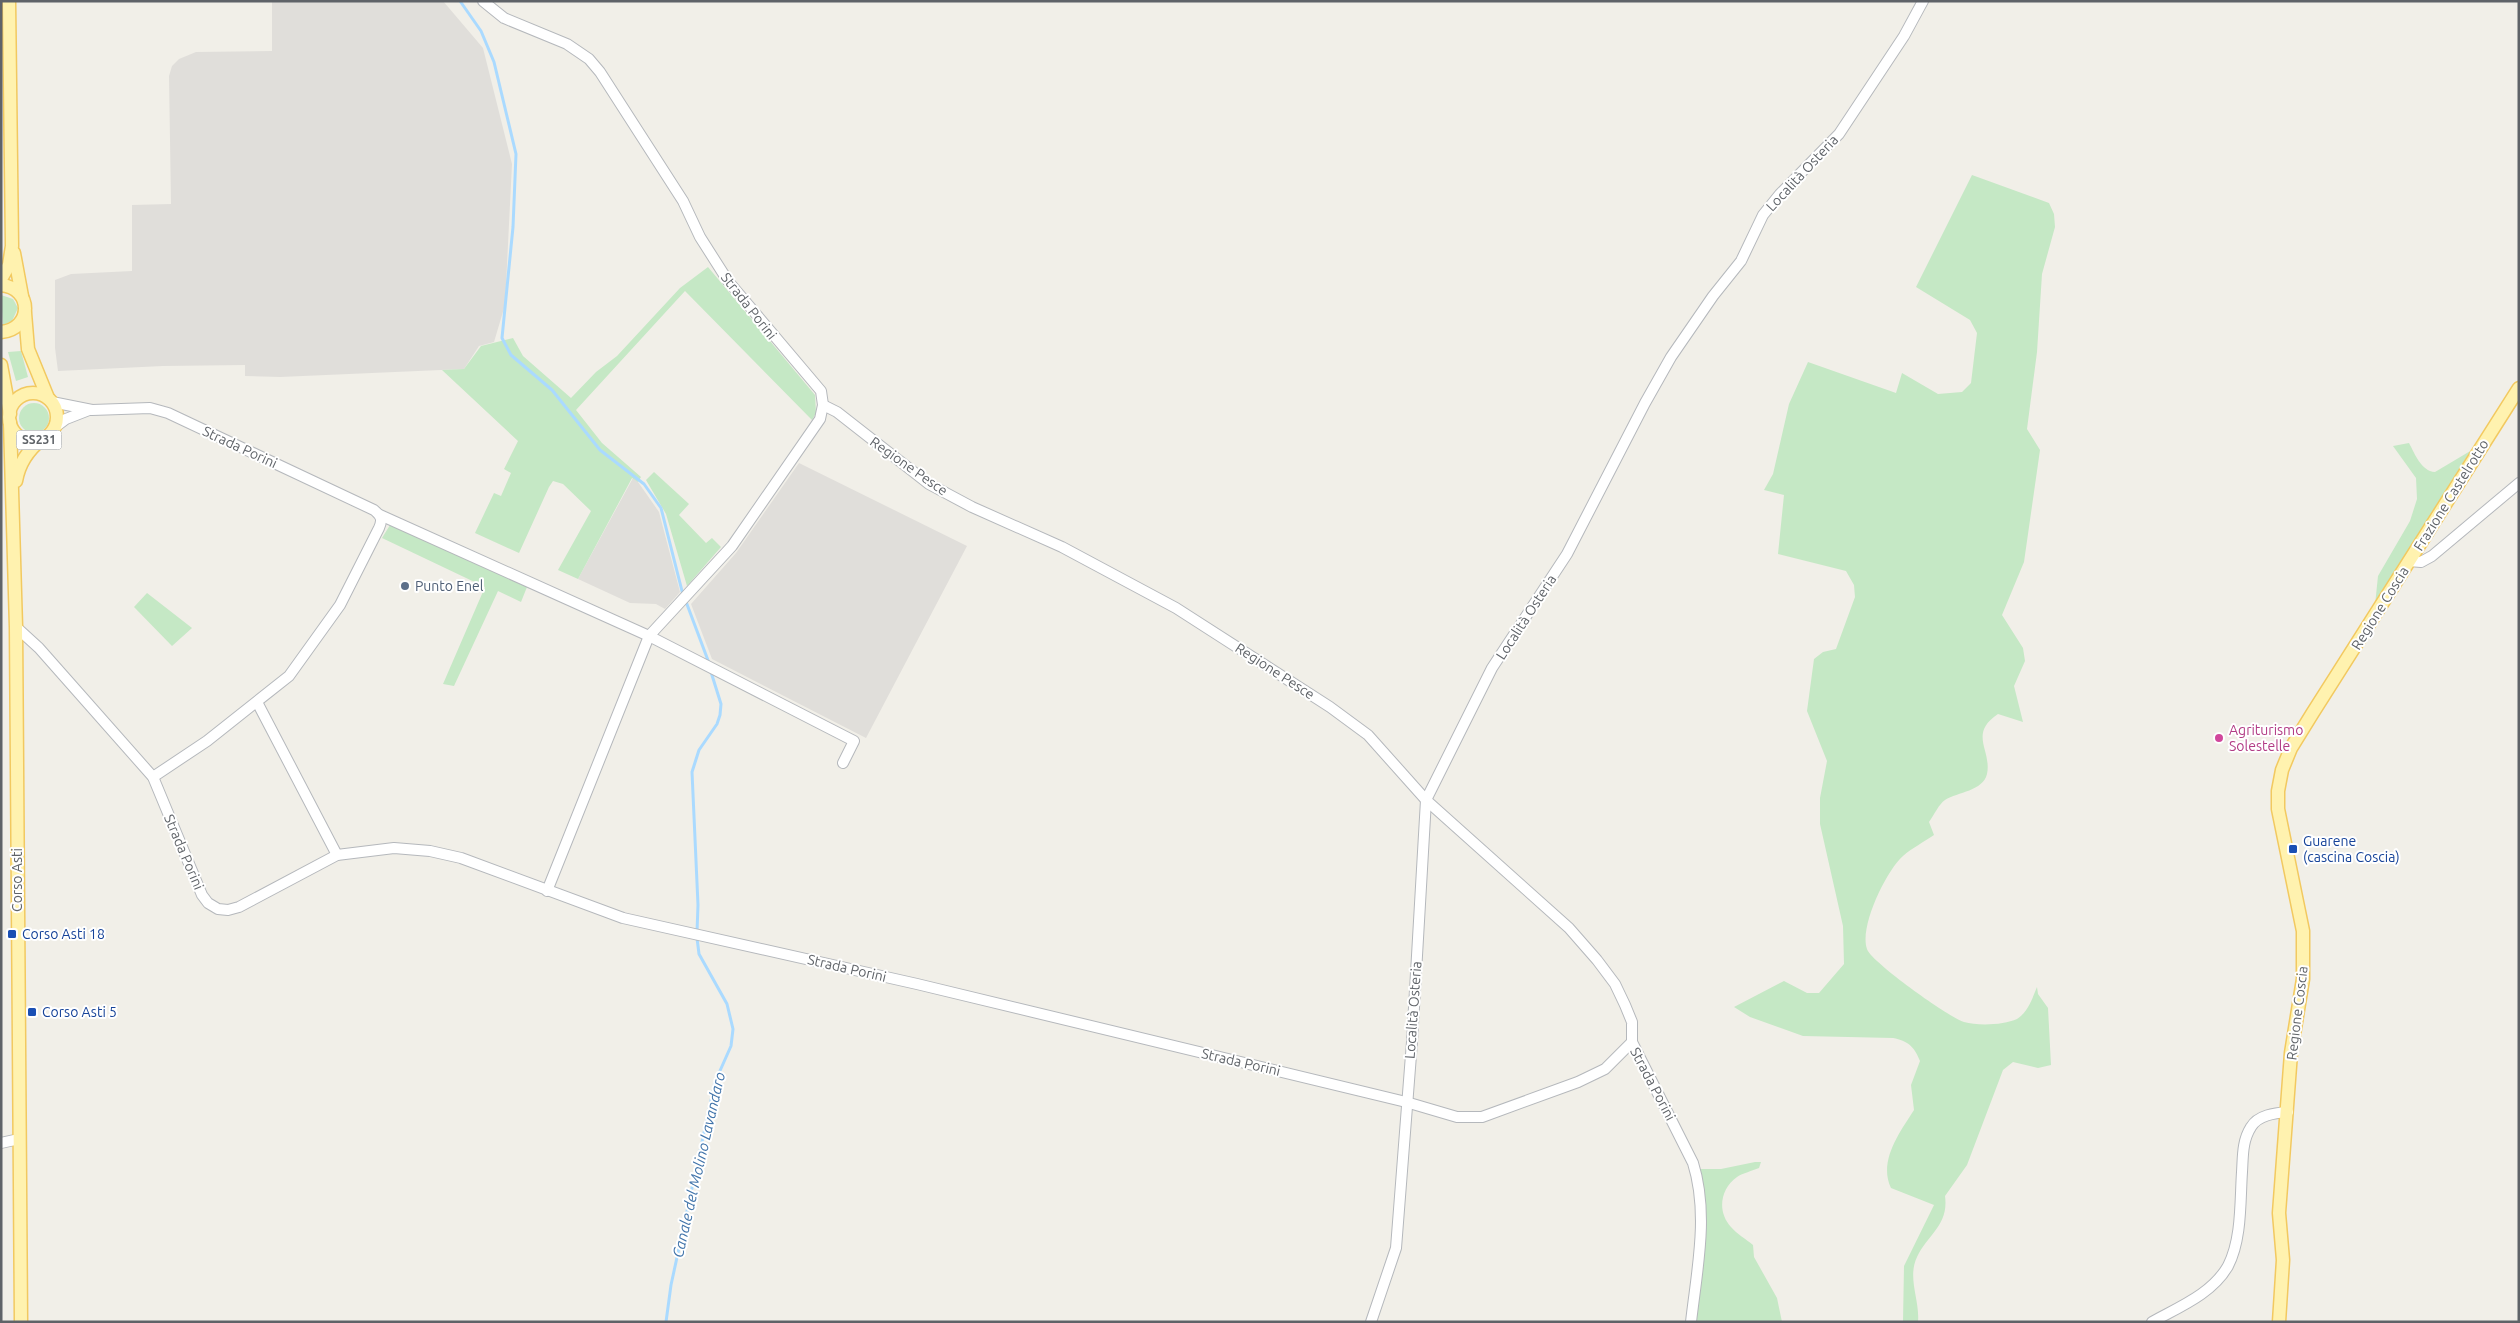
<svg xmlns="http://www.w3.org/2000/svg" width="2520" height="1323" viewBox="0 0 2520 1323" font-family="Ubuntu,sans-serif">
<rect width="100%" height="100%" fill="#f1efe8"/>
<!-- industrial -->
<g fill="#e0deda">
<polygon points="272,1 443,1 483,48 512,164 505,305 494,342 479,346 464,369 280,377 245,376 245,365 163,366 58,371 55,348 55,280 71,274 132,271 132,205 171,204 169,76 172,66 179,59 196,52 272,51"/>
<polygon points="799,463 967,546 866,738 712,659 691,604 736,553"/>
<polygon points="633,478 638,482 659,512 680,592 665,609 656,604 630,603 578,579"/>
</g>
<!-- green -->
<g fill="#c5e8c5">
<path d="M 1972,175 L 2049,203 L 2054,214 L 2055,227 L 2042,274 L 2037,352 L 2027,429 L 2040,450 L 2024,562 L 2002,615 L 2023,648 L 2025,661 L 2014,686 L 2023,722 L 1998,714 C 1968,734 1992,750 1987,774 C 1983,791 1958,792 1945,800 C 1939,804 1934,815 1929,822 L 1934,835 C 1924,842 1912,848 1903,856 C 1886,871 1859,927 1867,949 C 1871,962 1950,1018 1964,1022 C 1978,1026 2004,1025 2017,1019 C 2028,1012 2032,999 2037,987 L 2038,994 L 2048,1008 L 2051,1065 L 2038,1068 L 2013,1062 L 2003,1070 L 1967,1165 L 1945,1196 C 1949,1225 1928,1234 1917,1257 C 1907,1278 1920,1300 1918,1322 L 1903,1322 L 1904,1266 L 1934,1205 L 1891,1188 C 1878,1161 1900,1132 1914,1110 L 1911,1085 L 1920,1061 C 1914,1046 1908,1041 1893,1038 L 1803,1036 L 1750,1017 L 1734,1007 L 1784,981 L 1807,993 L 1819,993 L 1844,964 L 1843,926 L 1820,824 L 1820,798 L 1827,761 L 1807,711 L 1814,659 L 1823,652 L 1836,649 L 1855,597 L 1854,585 L 1846,571 L 1778,554 L 1784,495 L 1764,490 L 1773,474 L 1789,404 L 1808,362 L 1896,393 L 1902,373 L 1938,394 L 1962,392 L 1971,383 L 1977,333 L 1970,320 L 1916,287 Z"/>
<polygon points="708,267 815,395 816,413 812,420 685,291 576,410 602,443 641,477 638,482 632,478 578,579 558,570 591,511 563,484 553,481 549,487 519,553 475,533 494,493 501,496 511,473 504,469 518,441 442,370 464,369 481,346 513,338 523,356 571,398 596,372 617,356 680,288"/>
<polygon points="1,295 13,299 18,308 12,321 3,325"/>
<polygon points="21,351 28,377 16,381 8,352"/>
<circle cx="34" cy="418" r="15"/>
<path d="M 2409,443 C 2415,454 2421,471 2435,472 L 2472,450 L 2375,605 L 2378,576 L 2410,521 L 2417,499 L 2416,478 L 2393,446 Z"/>
<polygon points="654,472 689,504 679,515 706,543 712,538 721,547 687,586 666,514 646,480"/>
<polygon points="390,525 527,587 521,602 498,591 454,686 443,684 485,587 382,538"/>
<polygon points="147,593 192,628 172,646 134,607"/>
<path d="M 1755,1162 L 1761,1162 L 1759,1168 C 1752,1171 1743,1173 1737,1177 C 1720,1189 1717,1212 1731,1227 C 1737,1234 1746,1239 1753,1245 L 1754,1257 L 1777,1298 L 1782,1322 L 1696,1322 L 1705,1215 L 1700,1169 L 1721,1169 Z"/>
</g>
<g fill="none" stroke-linecap="round" stroke-linejoin="round">
<!-- stream -->
<g stroke="#aadaff" stroke-width="3">
<polyline points="460,1 481,31 494,62 516,154 513,227 502,338 511,355 552,390 600,450 644,484 661,508 682,591 709,663"/>
<polyline points="697,932 698,905 692,772 699,750 717,724 720,715 721,704 711,672"/>
<polyline points="666,1322 671,1285 715,1082 731,1046 733,1029 727,1004 699,954 697,938"/>
</g>
<!-- minor casing -->
<g stroke="#b5b8bc" stroke-width="12">
<g id="minor">
<polyline points="483,1 504,18 567,44 589,59 600,72 683,201 700,237 728,281 821,391 823,405 820,419 732,546 649,636 547,891"/>
<path d="M 52,402 L 92,410 L 150,408 L 168,413 L 374,510 C 381,516 383,519 379,528 L 340,605 L 289,676 L 207,741 L 153,777"/>
<polyline points="823,405 837,412 929,484 972,507 1062,547 1176,608 1330,707 1368,735 1426,800 1569,928 1597,960 1615,984 1625,1005 1632,1022 1632,1042"/>
<polyline points="54,428 66,419 89,410"/>
<polyline points="380,515 649,636 854,741 843,763"/>
<polyline points="2409,561 2421,562 2432,556 2519,483"/>
<polyline points="16,627 39,648 153,777 202,895 208,903 218,909 228,910 239,907 337,855 394,848 430,851 461,858 623,918 917,984 1406,1102 1457,1117 1482,1117 1578,1082 1605,1069 1632,1042"/>
<polyline points="257,702 337,855"/>
<path d="M 1632,1042 L 1693,1163 C 1709,1214 1697,1269 1691,1322"/>
<polyline points="1,1143 19,1139"/>
<polyline points="1371,1322 1396,1248 1412,1042 1426,800 1492,668 1567,554 1645,403 1671,357 1713,296 1741,261 1763,215 1780,194 1839,134 1904,36 1923,1"/>
<path d="M 2152,1322 C 2179,1307 2212,1294 2228,1266 C 2242,1239 2240,1201 2242,1172 C 2243,1157 2242,1141 2251,1127 C 2258,1115 2275,1113 2288,1112"/>
</g>
</g>
<!-- major casing -->
<g stroke="#f2c960" stroke-width="15">
<g id="major">
<polyline points="14,253 22,296"/>
<polyline points="1,279 9,265 12,246 9,1"/>
<path d="M 1,285 C 33,288 33,329 1,332"/>
<polyline points="25,313 28,349 48,398"/>
<polyline points="1,365 10,414"/>
<circle cx="33" cy="417" r="24"/>
<polyline points="10,422 16,627 21,1322"/>
<path d="M 16,481 C 19,463 28,450 42,439"/>
<polyline points="2279,1322 2283,1260 2279,1213 2291,1053 2303,979 2303,931 2278,809 2278,791 2282,770 2291,748 2312,714 2519,388"/>
</g>
</g>
<!-- minor -->
<use href="#minor" stroke="#fff" stroke-width="10"/>
<!-- major -->
<use href="#major" stroke="#fff2af" stroke-width="12"/>
</g>
<!-- markers -->
<circle fill="#5c6f8a" stroke="#fff" stroke-width="2" cx="405" cy="586" r="5"/>
<circle fill="#d1479c" stroke="#fff" stroke-width="2" cx="2219" cy="738" r="5"/>
<g fill="#1a4fb4" stroke="#fff" stroke-width="2">
<rect x="2288" y="844" width="10" height="10" rx="2.5"/>
<rect x="7" y="929" width="10" height="10" rx="2.5"/>
<rect x="27" y="1007" width="10" height="10" rx="2.5"/>
</g>
<g text-anchor="middle" stroke-width="4" stroke-linejoin="round" paint-order="stroke">
<!-- shield labels -->
<rect fill="#fff" stroke="#8f9295" stroke-width="1" x="16.5" y="430.5" width="45" height="19" rx="4"/>
<g font-size="12" font-weight="bold" fill="#5f6368">
<text x="39" y="444">SS231</text>
</g>
<!-- street labels -->
<g font-size="14" fill="#5f6368" stroke="#fff">
<text transform="translate(1802 173) rotate(-47)" y="5">Località Osteria</text>
<text transform="translate(749 306) rotate(52)" y="5">Strada Porini</text>
<text transform="translate(240 447) rotate(25)" y="5">Strada Porini</text>
<text transform="translate(909 466) rotate(35)" y="5">Regione Pesce</text>
<text transform="translate(2451 495) rotate(-58)" y="5">Frazione Castelrotto</text>
<text transform="translate(2380 608) rotate(-58)" y="5">Regione Coscia</text>
<text transform="translate(1526 617) rotate(-57)" y="5">Località Osteria</text>
<text transform="translate(1275 671) rotate(33)" y="5">Regione Pesce</text>
<text transform="translate(184 852) rotate(67)" y="5">Strada Porini</text>
<text transform="translate(17 880) rotate(-90)" y="5">Corso Asti</text>
<text transform="translate(847 968) rotate(13)" y="5">Strada Porini</text>
<text transform="translate(1413 1010) rotate(-86)" y="5">Località Osteria</text>
<text transform="translate(2297 1013) rotate(-83)" y="5">Regione Coscia</text>
<text transform="translate(1241 1062) rotate(13)" y="5">Strada Porini</text>
<text transform="translate(1653 1084) rotate(62)" y="5">Strada Porini</text>
</g>
<!-- service labels -->
<g font-size="14" fill="#4e5e75" stroke="#fff" text-anchor="start">
<text x="415" y="591">Punto Enel</text>
</g>
<!-- hotel labels -->
<g font-size="14" fill="#b23c85" stroke="#fff" text-anchor="start">
<text x="2229" y="735">Agriturismo<tspan x="2229" dy="16">Solestelle</tspan></text>
</g>
<!-- transit labels -->
<g font-size="14" fill="#164399" stroke="#fff" text-anchor="start">
<text x="2303" y="846">Guarene<tspan x="2303" dy="16">(cascina Coscia)</tspan></text>
<text x="22" y="939">Corso Asti 18</text>
<text x="42" y="1017">Corso Asti 5</text>
</g>
<!-- water labels -->
<g font-size="15" font-style="italic" fill="#4174aa" stroke="#fff">
<text transform="translate(699 1165) rotate(-77)" y="5">Canale del Molino Lavandaro</text>
</g>
</g>
<!-- border -->
<rect width="2520" height="1323" fill="none" stroke="#5f6368" stroke-width="5"/>
</svg>
